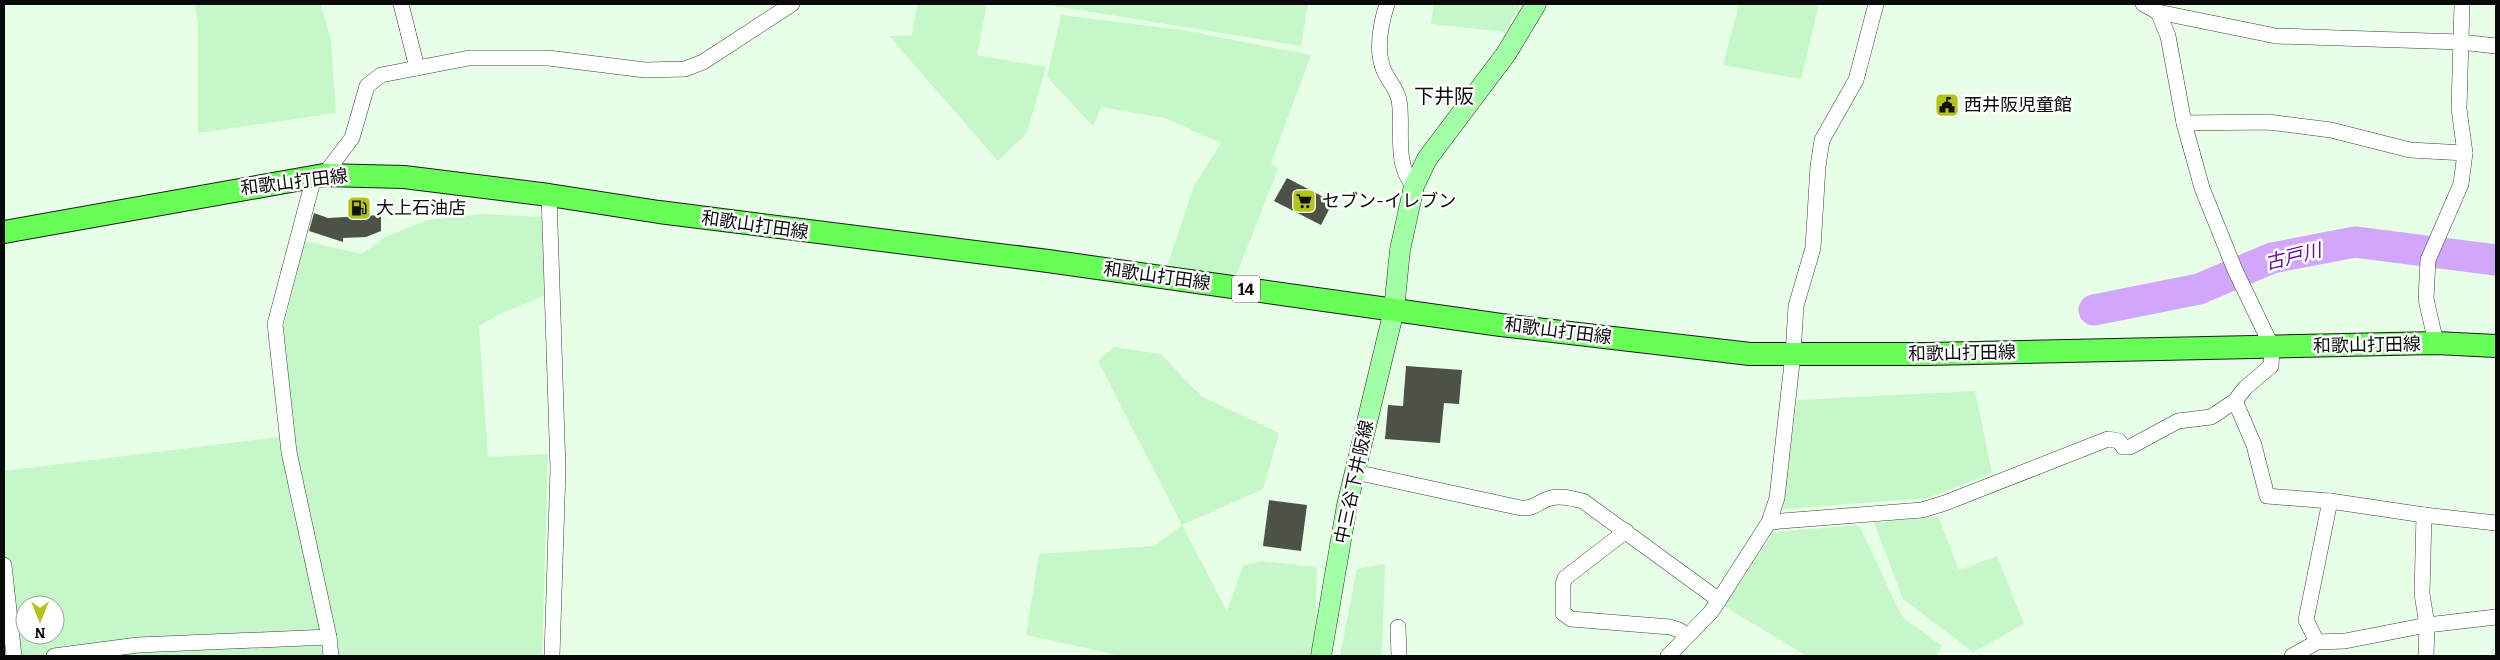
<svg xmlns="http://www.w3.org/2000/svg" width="2500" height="660" viewBox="0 0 2500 660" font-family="Bitter,'Noto Sans JP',serif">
<rect width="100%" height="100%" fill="#e8ffe7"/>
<!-- farmland -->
<g fill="#c5f7c8" fill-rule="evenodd">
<polygon points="195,4 321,4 331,41 336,113 198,133 198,25"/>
<polygon points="917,4 987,4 977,55 1046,67 1027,133 998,161 889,36 912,35"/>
<polygon points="1043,4 1308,4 1301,46"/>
<polygon points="1434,4 1520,4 1505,32 1431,24"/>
<polygon points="1739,4 1819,4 1801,79 1723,65"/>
<polygon points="1061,15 1182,30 1311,55 1271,163 1278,169 1236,276 1167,267 1194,186 1221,143 1165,118 1101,107 1093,126 1047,77"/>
<path d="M 483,214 L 542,217 L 544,296 L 498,315 L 479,326 L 488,457 L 548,454 L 542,656 L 4,656 L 4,471 L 295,435 L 283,329 L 305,241 L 362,254 L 385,237 L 428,220 ZM 25,605 L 55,605 L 55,635 L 25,635 Z"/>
<polygon points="1114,347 1161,354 1201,396 1279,433 1263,489 1182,525 1227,611 1243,566 1261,561 1317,567 1315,636 1310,656 1122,656 1026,635 1039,554 1154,546 1182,525 1098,361"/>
<polygon points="1975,391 1992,473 1928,498 1783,509 1797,400"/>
<polygon points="1938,516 1959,570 1997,556 2024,624 1973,652 1903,599 1874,523"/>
<polygon points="1859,525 1902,617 1942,646 1936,656 1807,656 1724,606 1774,532"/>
<polygon points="1385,564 1382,656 1340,656 1357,569"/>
</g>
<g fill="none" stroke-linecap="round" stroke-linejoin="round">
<!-- river -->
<polyline stroke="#d2a7fb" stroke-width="31" points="2094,310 2199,289 2272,258 2355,242 2496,260"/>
</g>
<!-- building -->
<g fill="#4c5346">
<polygon points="1287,178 1333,202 1321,225 1274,201"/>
<polygon points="314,213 328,218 381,215 381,231 366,237 343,238 343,242 309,231"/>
<polygon points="1406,366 1462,370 1459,404 1444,403 1440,443 1385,439 1388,405 1403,406"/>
<polygon points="1269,500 1307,505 1301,551 1263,546"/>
</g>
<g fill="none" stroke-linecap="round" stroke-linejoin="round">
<!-- minor casing -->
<g stroke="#3d3d3d" stroke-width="16">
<g id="minor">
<polyline points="401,4 417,68"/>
<path d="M 1387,4 C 1381,23 1376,45 1382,65 C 1385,78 1396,86 1399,100 C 1404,127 1393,164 1414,186"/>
<polyline points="2143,4 2158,12 2276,36 2461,42 2496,46"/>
<polyline points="2184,123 2268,122 2331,130 2410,150 2465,153"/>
<polyline points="324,175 352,138 367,86 381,75 469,58 548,58 645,70 685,69 703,62 792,4"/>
<polyline points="314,177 275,324 289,452 329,637 331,656"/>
<polyline points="549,195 558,469 552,656"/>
<polyline points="2436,343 2426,299 2428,260 2461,184 2465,153 2459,109 2462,4"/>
<polyline points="2235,401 2254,445 2267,496 2330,501 2306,620 2317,642"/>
<path d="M 1355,472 L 1521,508 C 1536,509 1538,501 1551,498 C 1561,495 1573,499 1583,501 L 1719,600"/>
<polyline points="2330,501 2424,515 2422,594 2427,625 2426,656"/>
<polyline points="2424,515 2496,523"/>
<polyline points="1769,522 1922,510 1945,503 2108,439 2119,441 2123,447 2130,447 2178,421 2211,417 2235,401 2245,388 2271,366 2272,347 2235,270 2202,188 2184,123 2168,36 2158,12"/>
<polyline points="1626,531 1565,578 1563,584 1563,613 1571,619 1670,627 1679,630 1687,636"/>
<polyline points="4,565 14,656"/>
<polyline points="1398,627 1399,656"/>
<polyline points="54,656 138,645 329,637"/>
<polyline points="1668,656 1711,612 1719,600 1769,522 1777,498 1793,354 1796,306 1813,248 1818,166 1822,140 1856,80 1876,4"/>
<polyline points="2292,656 2317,642 2345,641 2427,625 2496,617"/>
</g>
</g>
<!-- secondary casing -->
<g stroke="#2c2c2c" stroke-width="21">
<polyline id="secondary" points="1321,656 1347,505 1394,310 1400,250 1414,186 1427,159 1506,54 1536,4"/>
</g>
<!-- primary casing -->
<g stroke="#1b1b1b" stroke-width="24">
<polyline id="primary" points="4,232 324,175 404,177 549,195 659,212 1048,261 1501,325 1750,354 1928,354 2436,343 2496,346"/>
</g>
<!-- minor -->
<use href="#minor" stroke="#fff" stroke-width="15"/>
<!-- secondary -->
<use href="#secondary" stroke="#a2ffa5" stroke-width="20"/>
<!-- primary -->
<use href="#primary" stroke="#67ff57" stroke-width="22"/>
</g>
<!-- icons -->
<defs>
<g id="civic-square" transform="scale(1.25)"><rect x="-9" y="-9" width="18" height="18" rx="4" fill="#b2c319" stroke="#fff"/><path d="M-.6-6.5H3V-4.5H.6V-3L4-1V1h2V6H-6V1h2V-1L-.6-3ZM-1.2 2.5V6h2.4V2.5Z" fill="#111"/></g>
<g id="supermarket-square" transform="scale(1.25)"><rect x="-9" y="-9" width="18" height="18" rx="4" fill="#b2c319" stroke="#fff"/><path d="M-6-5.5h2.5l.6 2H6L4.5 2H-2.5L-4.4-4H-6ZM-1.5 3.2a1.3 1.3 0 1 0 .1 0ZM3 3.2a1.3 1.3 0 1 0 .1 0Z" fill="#111"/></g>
<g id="fuel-square" transform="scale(1.25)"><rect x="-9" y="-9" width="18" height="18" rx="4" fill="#b2c319" stroke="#fff"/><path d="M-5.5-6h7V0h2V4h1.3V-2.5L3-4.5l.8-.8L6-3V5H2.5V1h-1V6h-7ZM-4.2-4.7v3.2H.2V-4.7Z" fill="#111"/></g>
</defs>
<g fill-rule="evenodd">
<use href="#civic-square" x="1947" y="105"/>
<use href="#supermarket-square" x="1304" y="201"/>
<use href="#fuel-square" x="359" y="208"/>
</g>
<g text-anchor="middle" stroke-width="5" stroke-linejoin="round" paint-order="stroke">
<!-- shield labels -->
<rect fill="#fff" stroke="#545454" stroke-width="1" x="1232" y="275.5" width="28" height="27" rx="4"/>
<g font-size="16" font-weight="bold" fill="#0a0a0a">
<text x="1246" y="295">14</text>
</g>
<!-- poi labels -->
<g font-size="18" fill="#0a0a0a" stroke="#fff" text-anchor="start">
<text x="1964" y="111">西井阪児童館</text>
<text x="1322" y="207">セブン-イレブン</text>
<text x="376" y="214">大上石油店</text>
</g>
<!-- street labels -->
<g font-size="18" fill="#0a0a0a" stroke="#fff">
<text transform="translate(294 182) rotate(-7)" y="6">和歌山打田線</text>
<text transform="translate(755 225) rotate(8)" y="6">和歌山打田線</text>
<text transform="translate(1157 276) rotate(8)" y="6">和歌山打田線</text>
<text transform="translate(1558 331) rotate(7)" y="6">和歌山打田線</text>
<text transform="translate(2367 345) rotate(-1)" y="6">和歌山打田線</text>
<text transform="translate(1962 353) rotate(-1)" y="6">和歌山打田線</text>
<text transform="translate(1354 482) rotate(-78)" y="6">中三谷下井阪線</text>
</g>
<!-- water labels -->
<g font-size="19" font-style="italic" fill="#640ca3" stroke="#fff">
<text transform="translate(2293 256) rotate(-14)" y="7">古戸川</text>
</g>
<!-- quarter labels -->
<g font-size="20" fill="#0a0a0a" stroke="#fff">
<text x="1444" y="103">下井阪</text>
</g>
</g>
<!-- border -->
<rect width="2500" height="660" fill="none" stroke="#0a0a0a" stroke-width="10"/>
<!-- north arrow -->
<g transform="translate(40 620) rotate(180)"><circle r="24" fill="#ffffff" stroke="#9d9d9d"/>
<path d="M0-4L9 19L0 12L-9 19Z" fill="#b2c319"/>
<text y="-8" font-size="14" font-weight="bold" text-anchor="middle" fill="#0a0a0a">N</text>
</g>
</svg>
